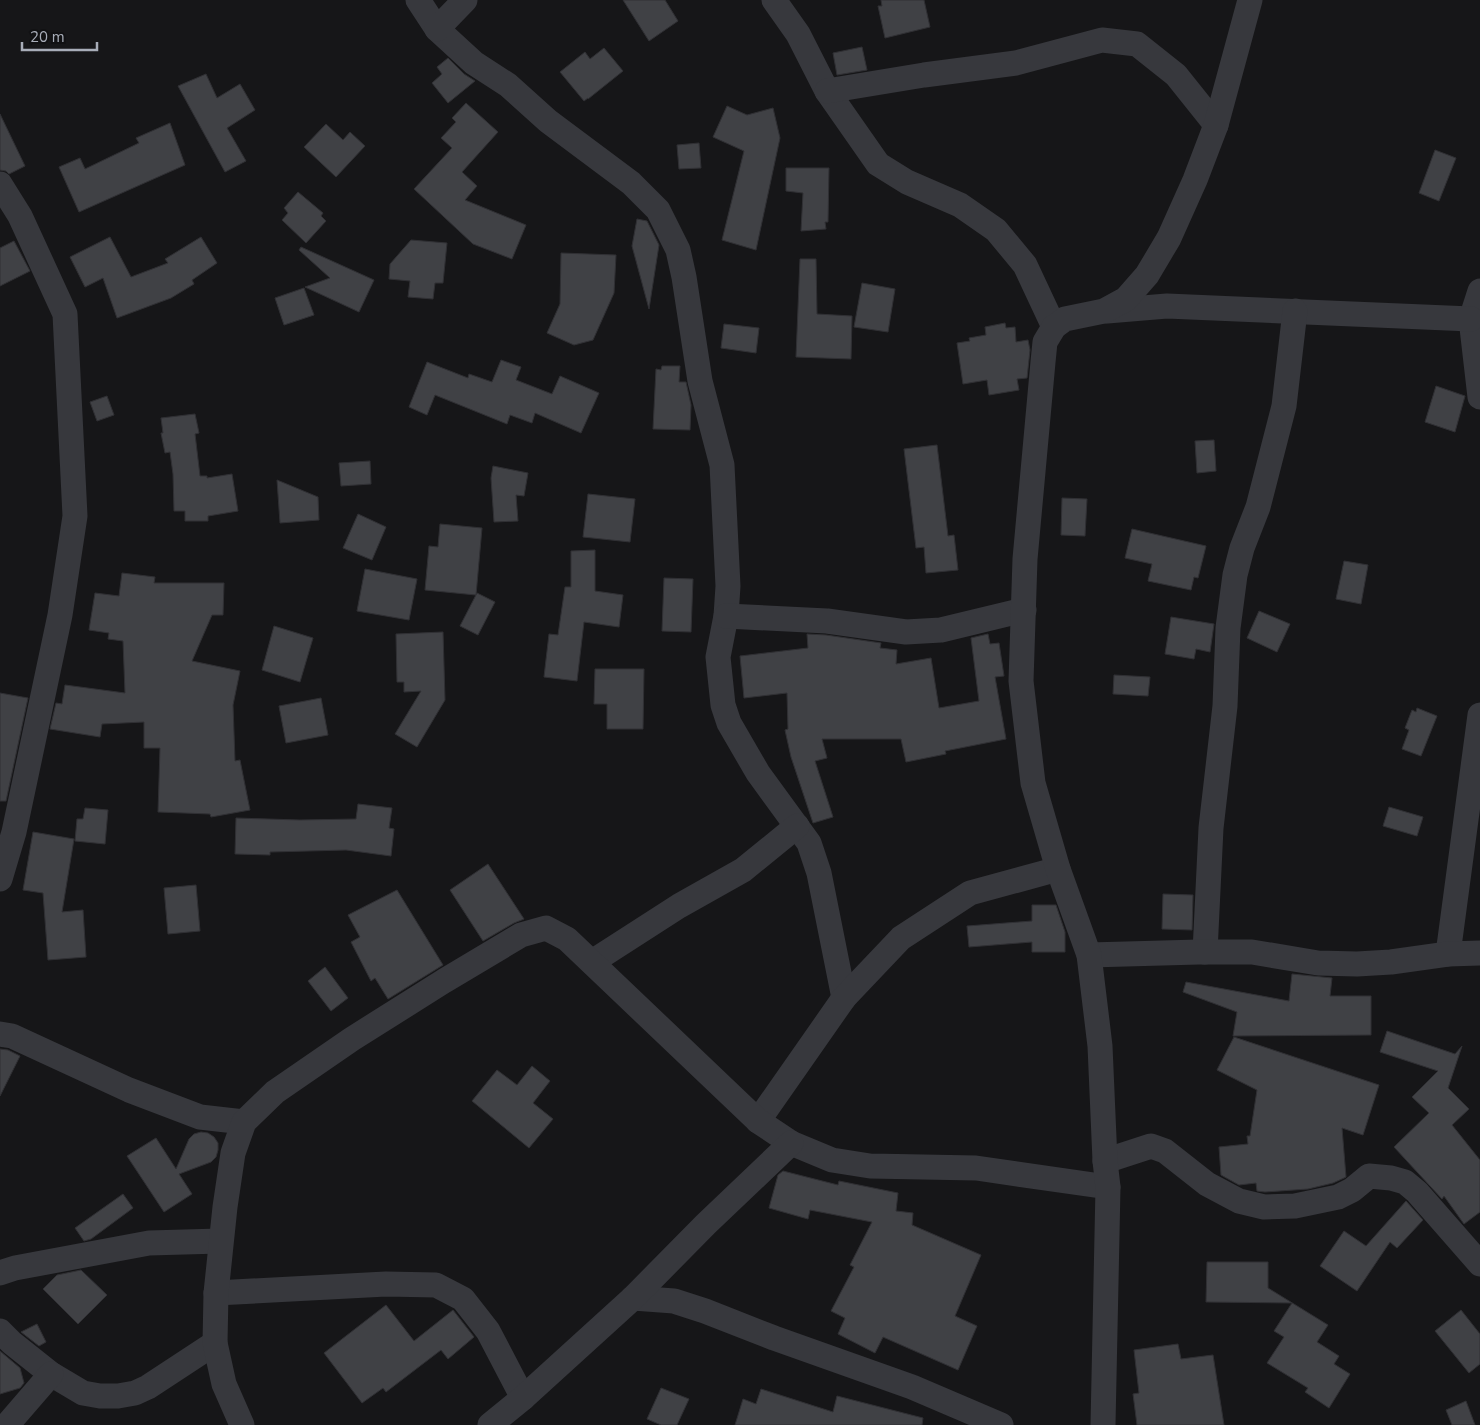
<svg xmlns="http://www.w3.org/2000/svg" width="1480" height="1425" viewBox="0 0 1480 1425" font-family="'Nunito Sans',sans-serif">
<rect width="100%" height="100%" fill="#161618"/>
<!-- building -->
<g fill="#404145" stroke="#303034">
<polygon points="623,0 665,0 678,21 649,41"/>
<polygon points="881,0 924,0 930,27 885,38 878,6 882,6"/>
<polygon points="862,47 867,70 837,75 833,53"/>
<polygon points="604,48 623,71 588,99 588,98 584,101 560,72 585,52 590,59"/>
<polygon points="448,58 464,74 475,81 448,103 432,83 442,74 437,67"/>
<polygon points="206,74 217,98 240,84 255,110 227,128 246,161 225,172 178,86"/>
<polygon points="466,103 498,132 462,172 477,186 465,200 526,225 512,259 473,244 414,189 452,148 441,138 456,122 452,118"/>
<polygon points="727,106 747,115 773,108 780,138 756,250 722,240 744,151 713,137"/>
<polygon points="0,114 25,166 9,174 6,171 0,170"/>
<polygon points="170,123 185,165 79,212 59,167 80,158 85,169 139,143 136,138"/>
<polygon points="326,124 343,140 350,132 365,146 336,177 304,147"/>
<polygon points="699,143 701,168 679,169 677,145"/>
<polygon points="1435,150 1456,158 1439,201 1419,193"/>
<polygon points="786,168 829,168 828,222 825,222 826,229 801,231 803,193 786,191"/>
<polygon points="298,192 323,213 321,216 326,221 306,243 282,220 288,213 284,208"/>
<polygon points="637,219 647,221 659,245 649,309 632,246"/>
<polygon points="110,237 131,277 168,263 165,259 201,237 217,263 192,280 194,284 171,298 117,318 103,278 85,287 70,257"/>
<polygon points="411,240 447,243 443,283 435,283 433,299 408,297 410,281 389,279 390,264"/>
<polygon points="14,241 30,271 0,286 0,248"/>
<polygon points="301,247 374,280 359,312 305,287 330,278 299,250"/>
<polygon points="561,253 616,255 614,293 593,340 574,345 547,333 560,304"/>
<polygon points="800,259 816,259 817,314 852,316 851,359 796,357"/>
<polygon points="862,283 895,289 888,332 854,327"/>
<polygon points="304,288 314,315 284,325 275,298"/>
<polygon points="1005,323 1006,328 1015,327 1016,342 1028,340 1030,350 1027,378 1017,379 1019,390 989,395 987,380 963,384 957,343 970,341 969,338 986,335 985,327"/>
<polygon points="724,324 759,328 756,353 721,348"/>
<polygon points="501,360 521,367 516,380 552,394 560,376 599,393 581,433 535,413 532,423 510,415 507,424 435,395 427,415 409,407 427,362 468,378 469,374 492,382"/>
<polygon points="662,366 680,366 679,382 686,382 691,405 690,430 653,429 656,369 661,370"/>
<polygon points="1436,386 1465,396 1455,432 1425,422"/>
<polygon points="107,396 114,415 97,421 90,402"/>
<polygon points="195,414 199,433 195,434 200,476 207,476 207,478 232,474 238,511 208,516 208,521 185,521 185,511 174,511 173,474 170,452 165,453 161,433 163,433 161,418"/>
<polygon points="1214,440 1216,471 1197,473 1195,441"/>
<polygon points="937,445 948,536 954,535 958,570 926,573 924,547 916,548 904,449"/>
<polygon points="370,461 371,484 341,486 339,463"/>
<polygon points="493,466 528,473 524,496 516,495 518,521 494,522 491,478"/>
<polygon points="277,480 318,497 319,520 280,523"/>
<polygon points="588,494 635,499 630,542 583,537"/>
<polygon points="1062,498 1087,499 1085,536 1061,535"/>
<polygon points="358,514 386,527 372,560 343,548"/>
<polygon points="440,524 482,528 476,595 425,590 429,546 438,547"/>
<polygon points="1132,529 1206,546 1198,578 1194,577 1191,590 1148,581 1152,564 1125,558"/>
<polygon points="595,550 595,591 623,595 619,627 584,622 577,681 544,677 549,634 558,635 565,587 571,587 571,551"/>
<polygon points="1344,561 1368,565 1361,604 1336,599"/>
<polygon points="365,569 417,579 409,620 357,611"/>
<polygon points="122,573 155,577 154,583 224,583 223,615 212,615 192,661 240,671 233,705 235,761 240,760 250,810 211,817 210,814 158,812 160,748 144,748 144,722 102,724 100,737 50,729 56,703 62,704 65,685 125,693 123,641 108,639 109,633 89,630 95,593 119,596"/>
<polygon points="664,578 693,579 691,632 662,631"/>
<polygon points="477,593 495,602 478,635 460,626"/>
<polygon points="1259,611 1290,624 1277,652 1247,638"/>
<polygon points="1171,617 1214,624 1210,652 1196,649 1194,659 1165,654"/>
<polygon points="274,626 313,638 300,682 262,670"/>
<polygon points="443,632 445,700 417,747 395,734 421,691 404,692 404,682 397,682 396,634"/>
<polygon points="807,634 826,635 881,643 880,648 897,650 896,664 931,658 939,708 979,701 971,638 988,634 990,644 999,643 1004,676 995,677 1006,739 945,751 946,754 906,762 901,739 822,739 827,758 815,761 833,817 813,823 791,757 785,730 788,729 787,693 744,698 740,656 808,648"/>
<polygon points="595,669 644,669 643,729 607,729 607,704 594,704"/>
<polygon points="1114,675 1150,677 1148,696 1113,694"/>
<polygon points="0,693 28,698 6,801 0,801"/>
<polygon points="321,698 328,735 286,743 279,706"/>
<polygon points="1417,708 1437,716 1421,756 1402,749 1409,730 1405,728 1412,710 1416,712"/>
<polygon points="358,804 392,808 389,828 394,829 391,856 346,850 270,852 270,855 235,854 236,818 300,820 356,819"/>
<polygon points="1389,807 1423,817 1417,836 1383,826"/>
<polygon points="85,808 108,810 105,844 75,841 77,819 83,819"/>
<polygon points="33,832 74,839 62,912 83,910 86,957 48,960 43,893 23,890"/>
<polygon points="488,864 524,919 514,923 483,941 450,890"/>
<polygon points="196,885 200,931 168,934 164,888"/>
<polygon points="397,890 443,965 388,999 375,978 371,981 351,942 360,937 348,915"/>
<polygon points="1163,894 1193,895 1192,930 1162,929"/>
<polygon points="1032,905 1056,905 1065,932 1065,952 1032,952 1032,942 969,947 967,926 1032,921"/>
<polygon points="325,967 348,998 331,1011 308,981"/>
<polygon points="1292,974 1332,978 1330,996 1371,996 1371,1035 1233,1036 1237,1012 1183,992 1186,982 1289,1001"/>
<polygon points="1387,1031 1455,1054 1462,1046 1448,1088 1469,1109 1452,1125 1480,1160 1480,1212 1464,1224 1444,1196 1442,1199 1394,1147 1429,1113 1412,1097 1438,1071 1380,1052"/>
<polygon points="1234,1037 1379,1085 1363,1135 1342,1128 1346,1177 1344,1178 1333,1183 1308,1189 1265,1192 1257,1191 1256,1183 1239,1185 1221,1175 1219,1147 1248,1144 1247,1136 1250,1136 1257,1090 1217,1070"/>
<polygon points="0,1049 8,1050 20,1056 0,1096"/>
<polygon points="532,1066 550,1081 533,1103 553,1119 529,1148 472,1101 497,1070 517,1085"/>
<polygon points="201,1132 208,1133 214,1137 218,1143 218,1150 216,1157 211,1162 179,1174 192,1194 164,1212 127,1156 156,1138 176,1169 189,1139 194,1134"/>
<polygon points="783,1171 838,1185 839,1181 898,1193 896,1211 913,1213 912,1225 981,1255 955,1316 977,1326 958,1370 883,1337 875,1353 838,1334 845,1318 831,1311 854,1267 850,1265 872,1222 810,1210 808,1219 769,1208 778,1175"/>
<polygon points="123,1194 133,1208 91,1239 84,1241 75,1228"/>
<polygon points="1406,1201 1423,1220 1397,1248 1390,1242 1357,1291 1320,1266 1344,1231 1366,1246"/>
<polygon points="1207,1262 1268,1262 1268,1288 1328,1325 1317,1342 1339,1356 1334,1364 1350,1374 1329,1408 1305,1392 1308,1388 1267,1363 1284,1337 1274,1331 1292,1303 1206,1302"/>
<polygon points="81,1270 107,1295 78,1324 43,1289 57,1275"/>
<polygon points="386,1305 414,1341 453,1310 474,1337 448,1359 441,1350 386,1392 383,1388 362,1403 324,1353"/>
<polygon points="1461,1310 1480,1334 1480,1364 1469,1373 1435,1331"/>
<polygon points="37,1324 46,1342 39,1346 21,1332"/>
<polygon points="1178,1344 1181,1359 1213,1355 1224,1425 1137,1425 1133,1394 1139,1393 1134,1350"/>
<polygon points="0,1351 20,1368 24,1383 20,1388 0,1394"/>
<polygon points="661,1388 689,1399 677,1425 661,1425 647,1419"/>
<polygon points="761,1389 833,1412 837,1396 923,1418 922,1425 735,1425 743,1399 756,1404"/>
<polygon points="1466,1401 1475,1425 1452,1425 1446,1410"/>
</g>
<g fill="none" stroke-linecap="round" stroke-linejoin="round">
<!-- street -->
<g stroke="#37383d" stroke-width="25">
<polyline points="418,0 437,29 474,63 508,85 548,121 631,183 658,210 678,250 684,277 700,381 722,465 728,586 726,616 718,657 723,705 729,723 758,773 809,843 819,873 844,998"/>
<polyline points="774,0 798,34 827,91 878,164 907,182 960,205 996,230 1025,265 1054,327"/>
<polyline points="437,29 465,0"/>
<polyline points="827,91 924,75 1016,63 1102,40 1137,44 1176,75 1216,125"/>
<polyline points="0,184 20,216 65,314 75,516 60,615 14,832 0,879"/>
<polyline points="1480,291 1471,319 1480,397"/>
<polyline points="1107,311 1167,306 1471,319"/>
<polyline points="726,616 827,621 906,632 941,630 1024,610"/>
<polyline points="1205,952 1211,828 1225,706 1228,628 1235,575 1242,548 1258,507 1284,406 1295,311"/>
<polyline points="1448,954 1480,715"/>
<polyline points="1089,955 1199,952 1252,952 1318,963 1357,964 1391,962 1448,954 1480,953"/>
<polyline points="592,962 679,906 743,870 797,826"/>
<polyline points="0,1034 12,1036 129,1090 200,1117 244,1122"/>
<polyline points="758,1121 844,998 901,938 970,893 1058,869"/>
<polyline points="1105,1161 1151,1146 1165,1151 1207,1184 1239,1201 1264,1207 1295,1206 1338,1197 1352,1190 1369,1176 1391,1178 1405,1182 1417,1192 1480,1264"/>
<polyline points="0,1273 15,1268 149,1243 220,1241"/>
<polyline points="216,1293 386,1284 436,1285 463,1299 488,1331 523,1398"/>
<polyline points="633,1298 674,1301 705,1311 774,1338 912,1387 1001,1425"/>
<polyline points="0,1331 12,1343 51,1374 83,1393 100,1396 118,1396 135,1393 148,1387 215,1343"/>
<polyline points="7,1425 51,1374"/>
<polyline points="242,1425 224,1384 215,1343 216,1293 225,1207 233,1153 244,1122 275,1092 352,1039 444,981 521,935 546,928 567,939 758,1121 791,1143 832,1160 870,1166 976,1168 1108,1187"/>
<polyline points="490,1425 523,1398 633,1298 706,1224 791,1143"/>
<polyline points="1103,1425 1108,1187 1105,1161 1100,1046 1089,955 1058,869 1033,783 1021,681 1025,559 1043,362 1045,342 1054,327 1065,319 1104,311 1126,299 1147,275 1169,238 1195,180 1216,125 1250,0"/>
</g>
</g>
<!-- scale -->
<path d="M22 42v8h75v-8" fill="none" stroke="#a8adb8" stroke-width="2.5"/>
<text x="30" y="42" font-size="15" fill="#a8adb8" stroke="#111113" stroke-width="4" paint-order="stroke">20 m</text>
</svg>
